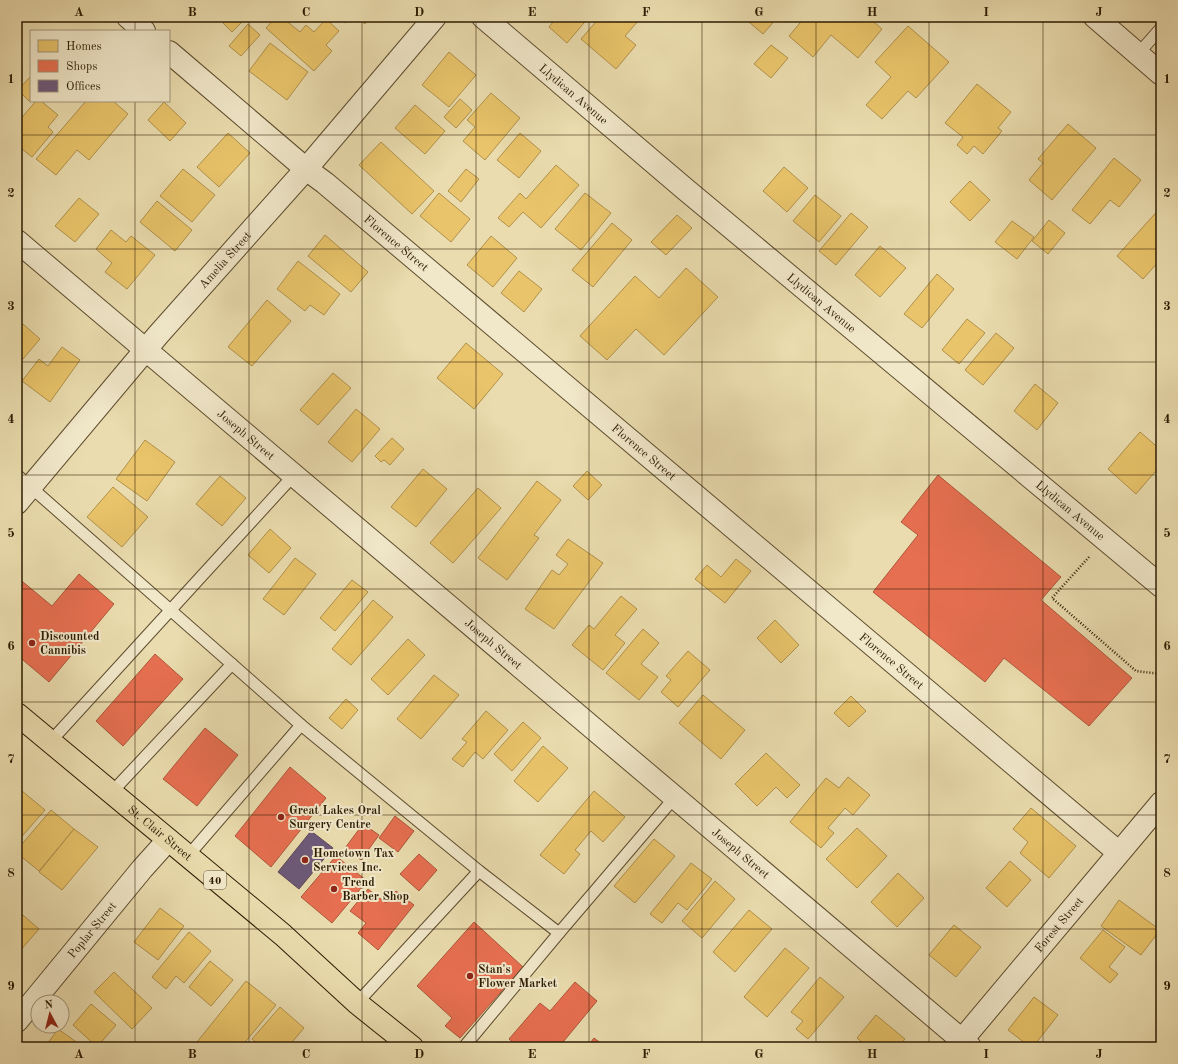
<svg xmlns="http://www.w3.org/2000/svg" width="1178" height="1064" viewBox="0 0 1178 1064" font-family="'Old Standard TT',serif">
<rect width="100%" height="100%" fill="#eadcae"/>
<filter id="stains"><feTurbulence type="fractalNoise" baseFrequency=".005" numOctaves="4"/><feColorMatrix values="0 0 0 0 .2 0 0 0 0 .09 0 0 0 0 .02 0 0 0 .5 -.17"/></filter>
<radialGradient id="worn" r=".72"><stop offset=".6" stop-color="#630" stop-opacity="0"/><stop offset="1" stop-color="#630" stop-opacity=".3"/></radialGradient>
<!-- homes -->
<g fill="#e9c46a" stroke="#b0914b">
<polygon points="229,17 242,17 244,20 232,32 223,23"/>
<polygon points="276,17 286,17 284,19 300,32 306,25 314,32 326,19 339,31 326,45 332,51 314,71 266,28"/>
<polygon points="338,17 350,17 345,23"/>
<polygon points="356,17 371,17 365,24"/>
<polygon points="557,17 589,17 567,43 549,27"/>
<polygon points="600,17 635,17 639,20 625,36 636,45 616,69 581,39"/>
<polygon points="743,17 778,17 763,34"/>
<polygon points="805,17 868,17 882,29 858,58 831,35 813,57 789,36"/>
<polygon points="248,24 260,35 241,56 229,46"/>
<polygon points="908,26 949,62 916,98 908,91 882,119 866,105 891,77 875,62"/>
<polygon points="270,43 308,72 287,100 249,71"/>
<polygon points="771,45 788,58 771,78 754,64"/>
<polygon points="449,52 476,75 449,107 422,85"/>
<polygon points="31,76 31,98 29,101 18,90"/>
<polygon points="977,84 1011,112 998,128 1002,131 983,154 974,146 967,154 957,145 963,137 945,123"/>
<polygon points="491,93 520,118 485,160 463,141 475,127 467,120"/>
<polygon points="460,99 472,110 456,128 444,117"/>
<polygon points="36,101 41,101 58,115 48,127 53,132 32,157 17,145 17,123"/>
<polygon points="86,101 113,101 128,114 89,160 77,150 56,175 36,159"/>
<polygon points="164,102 186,123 170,141 148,120"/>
<polygon points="415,105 445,131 425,154 395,128"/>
<polygon points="1068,124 1096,148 1052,200 1029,180 1043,163 1038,159"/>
<polygon points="228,133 250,153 219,187 197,167"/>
<polygon points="520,133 541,151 519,178 497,160"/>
<polygon points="381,142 434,191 412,214 359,165"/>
<polygon points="1114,158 1141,180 1119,207 1110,200 1090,224 1072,210"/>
<polygon points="556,165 579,185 541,228 523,212 509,227 498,218 520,193 526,199"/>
<polygon points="784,167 808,188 787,212 763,191"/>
<polygon points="183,169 215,195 192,222 160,196"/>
<polygon points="466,169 479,179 461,202 448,191"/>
<polygon points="970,181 990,200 970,221 950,202"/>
<polygon points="439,193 470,219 451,242 420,216"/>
<polygon points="585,193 611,213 581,250 555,229"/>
<polygon points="815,195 841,216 819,242 793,221"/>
<polygon points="79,198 99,214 75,242 55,226"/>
<polygon points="157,201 192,230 175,251 140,222"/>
<polygon points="1161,207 1161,259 1143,279 1117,256"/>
<polygon points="851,213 868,227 836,265 819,251"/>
<polygon points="677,215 692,228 666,255 651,242"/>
<polygon points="1049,220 1065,233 1048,254 1032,241"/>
<polygon points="1012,221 1034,237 1017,259 995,242"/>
<polygon points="612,223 632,240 593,287 572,270"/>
<polygon points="111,230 126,242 131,236 155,255 127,289 105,272 112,263 96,249"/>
<polygon points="325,235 368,272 351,292 308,256"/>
<polygon points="491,236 517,258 493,287 467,265"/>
<polygon points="880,246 906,268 880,297 855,275"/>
<polygon points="298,261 340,294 324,315 310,305 305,311 277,289"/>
<polygon points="686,268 718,297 664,355 636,329 607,360 580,336 635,276 659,298"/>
<polygon points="519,271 542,289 524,312 501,293"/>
<polygon points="937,274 954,289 922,328 904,314"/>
<polygon points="267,300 291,321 252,366 228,347"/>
<polygon points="967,319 985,333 959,364 942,350"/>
<polygon points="23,324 40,339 17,366 17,331"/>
<polygon points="996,333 1014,348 983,385 965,370"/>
<polygon points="466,343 503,374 474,409 437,378"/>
<polygon points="62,347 80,360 50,402 22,381 39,359 48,366"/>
<polygon points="333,373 351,388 318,425 300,410"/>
<polygon points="1035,384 1058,403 1037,430 1014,411"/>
<polygon points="356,409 380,429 352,462 328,442"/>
<polygon points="1140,432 1161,450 1161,465 1136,494 1108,469"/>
<polygon points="392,438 404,449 390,465 384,460 381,462 375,456"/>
<polygon points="145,440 175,462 147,501 116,479"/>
<polygon points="423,469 447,489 416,527 391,507"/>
<polygon points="587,471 602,485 588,500 573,486"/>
<polygon points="220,476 246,498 222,526 196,504"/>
<polygon points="537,481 561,500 534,535 539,538 507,580 478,558"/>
<polygon points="113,487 148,517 122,547 87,517"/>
<polygon points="478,488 501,508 453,563 430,543"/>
<polygon points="270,529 291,548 269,573 248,555"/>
<polygon points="568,539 603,563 554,629 525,609 552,570 559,575 568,564 556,555"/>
<polygon points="295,558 316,574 284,615 263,599"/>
<polygon points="736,559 751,571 725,603 695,579 707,565 721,577"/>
<polygon points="352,580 368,592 335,631 320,618"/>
<polygon points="621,596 637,609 615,635 625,643 603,670 572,645 589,625 594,629"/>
<polygon points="373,600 393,617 351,665 332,649"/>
<polygon points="775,620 799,645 781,663 757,638"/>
<polygon points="643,629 659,643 641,664 658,677 639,700 606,673"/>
<polygon points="408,639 425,655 388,695 371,679"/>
<polygon points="688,651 710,670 678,707 661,692 671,680 666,676"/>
<polygon points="434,675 459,695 421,739 397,719"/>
<polygon points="703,695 745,730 721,759 679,723"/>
<polygon points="851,696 866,711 849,727 834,713"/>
<polygon points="346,699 358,710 342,729 329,718"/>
<polygon points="486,711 508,730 483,759 475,752 463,767 452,759 467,742 462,739"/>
<polygon points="523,722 541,738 512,771 494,754"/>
<polygon points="543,746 568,768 538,802 514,781"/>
<polygon points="766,753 800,785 787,798 776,787 757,806 735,784"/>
<polygon points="848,777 870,795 853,815 845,808 828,828 834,833 821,848 790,822 826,778 839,788"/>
<polygon points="22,791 45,810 17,842 17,797"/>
<polygon points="594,791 625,817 603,842 591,831 575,850 580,854 564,874 540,855"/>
<polygon points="1031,808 1076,846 1049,878 1020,853 1028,842 1013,829"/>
<polygon points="51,810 74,829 39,871 17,853 17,850"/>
<polygon points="857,828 887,856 857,888 826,859"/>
<polygon points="74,829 98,847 62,890 39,872"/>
<polygon points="654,839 675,856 635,903 614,886"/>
<polygon points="1010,861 1031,880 1007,907 986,888"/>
<polygon points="691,863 712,879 687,910 678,903 662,923 650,914"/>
<polygon points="898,873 924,898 897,927 871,902"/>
<polygon points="715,881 735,899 702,938 682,921"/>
<polygon points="1119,900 1160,930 1141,955 1101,926"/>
<polygon points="160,908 184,926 158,960 134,942"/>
<polygon points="17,910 39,929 19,952 17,950"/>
<polygon points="749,910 772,929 735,972 713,952"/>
<polygon points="954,925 981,947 956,977 929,955"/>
<polygon points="1103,930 1125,947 1109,967 1118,974 1110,983 1080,958"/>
<polygon points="189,932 211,951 184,983 176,976 166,989 152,977"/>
<polygon points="785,948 809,968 767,1017 744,997"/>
<polygon points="210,961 233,980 211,1006 189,987"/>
<polygon points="114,972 152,1008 132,1029 94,992"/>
<polygon points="820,977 844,997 808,1039 796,1029 803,1021 791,1012"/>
<polygon points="246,981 276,1005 241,1047 193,1047"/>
<polygon points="1034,997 1058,1015 1033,1047 1030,1047 1008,1030"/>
<polygon points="91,1004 116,1025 97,1047 73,1025"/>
<polygon points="280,1007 304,1028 288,1047 262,1047 252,1039"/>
<polygon points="876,1015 905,1039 898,1047 868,1047 857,1038"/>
<polygon points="58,1029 82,1046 81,1047 45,1047"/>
</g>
<!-- shops -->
<g fill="#e76f51" stroke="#af5639">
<polygon points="938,475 1061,577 1041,600 1132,678 1089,726 1004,658 985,682 873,592 918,535 901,522"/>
<polygon points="79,574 114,604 49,682 17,655 17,577 52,606"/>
<polygon points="155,654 183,679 123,746 96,721"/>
<polygon points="205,728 238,755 197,806 163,779"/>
<polygon points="290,767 326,798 271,867 235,836"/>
<polygon points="395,816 414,831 398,852 379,838"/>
<polygon points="363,824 379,835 361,860 345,848"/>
<polygon points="419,854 437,870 419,891 400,874"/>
<polygon points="336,856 367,881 332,923 301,897"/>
<polygon points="368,889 386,903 396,891 414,905 378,950 358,933 366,923 350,911"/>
<polygon points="474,922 523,967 460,1038 445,1026 452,1018 417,986"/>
<polygon points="575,982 597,1001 559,1047 555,1044 553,1047 518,1047 509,1039 540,1003 550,1011"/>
<polygon points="594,1038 606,1047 587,1047"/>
</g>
<!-- offices -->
<polygon fill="#6d597a" stroke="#5a4656" points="311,831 333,848 299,889 278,872"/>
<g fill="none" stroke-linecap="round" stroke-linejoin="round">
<!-- service casing -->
<g stroke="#5c4b2d" stroke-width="13">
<g id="service">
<polyline points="1138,54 1161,28"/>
<polyline points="17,475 301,725 479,871 559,933 464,1047"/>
<polyline points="50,742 294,475"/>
<polyline points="111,793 232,664"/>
<polyline points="187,857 301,725"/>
<polyline points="559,933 675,797"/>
<polyline points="357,1003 479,871"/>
</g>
</g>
<!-- minor casing -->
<g stroke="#5c4b2d" stroke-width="24">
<g id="minor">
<polyline points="128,17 144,31"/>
<path id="s1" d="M 483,17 L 685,189 L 1161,586"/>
<path id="s2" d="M 169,52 L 306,169 L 325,183 L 1118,852"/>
<path id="s3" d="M 17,241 L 970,1047"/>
<path id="s4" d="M 17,503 L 158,335 L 306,169 L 435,17"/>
<path id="s5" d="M 17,1021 L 142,869 L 168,840"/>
<path id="s6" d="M 956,1047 L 1161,803"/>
</g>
</g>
<!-- tertiary casing -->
<g stroke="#5c4b2d" stroke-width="24">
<polyline id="tertiary" points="1095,17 1161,74"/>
</g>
<!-- primary casing -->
<g stroke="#2c1b02" stroke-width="24">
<g id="primary">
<path id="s7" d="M 17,714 L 283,935 L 357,1003 L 412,1047"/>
</g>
</g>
<!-- path -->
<polyline stroke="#2c1b02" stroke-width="2.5" stroke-dasharray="1 2" stroke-linecap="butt" points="1089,557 1052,598 1136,671 1161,674"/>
<!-- service -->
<use href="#service" stroke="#f1e8ca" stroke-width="11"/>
<!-- minor -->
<use href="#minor" stroke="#f1e8ca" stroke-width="22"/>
<!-- tertiary -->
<use href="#tertiary" stroke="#f1e8ca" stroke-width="22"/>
<!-- primary -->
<use href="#primary" stroke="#eadcae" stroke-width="22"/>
</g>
<!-- grid -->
<path fill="none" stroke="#2c1b02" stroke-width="1" stroke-opacity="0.55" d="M 135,17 L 135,31M 249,17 L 249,1047M 362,17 L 362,1047M 476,17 L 476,1047M 589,17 L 589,1047M 702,17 L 702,1047M 816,17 L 816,1047M 929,17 L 929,1047M 1043,17 L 1043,1047M 135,101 L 135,1047M 17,135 L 1161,135M 17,249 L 1161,249M 17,362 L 1161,362M 17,475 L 1161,475M 17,589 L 1161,589M 17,702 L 1161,702M 17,815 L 1161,815M 17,929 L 1161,929"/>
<!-- markers -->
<g fill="#8f2418" stroke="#f1e8ca" stroke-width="1.5">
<circle cx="32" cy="643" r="4"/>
<circle cx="281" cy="817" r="4"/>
<circle cx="305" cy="860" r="4"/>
<circle cx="334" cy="889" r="4"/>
<circle cx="470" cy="976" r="4"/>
</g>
<g text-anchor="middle" stroke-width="4" stroke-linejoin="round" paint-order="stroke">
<!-- shield labels -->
<rect fill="#f1e8ca" stroke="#67583e" stroke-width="1" x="204" y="871" width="22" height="18" rx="3"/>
<g font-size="11" font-weight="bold" fill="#2c1b02">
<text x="215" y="884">40</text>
</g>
<!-- street labels -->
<g font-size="12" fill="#2c1b02" stroke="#f1e8ca">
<text dy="4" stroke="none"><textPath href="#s1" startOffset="119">Llydican Avenue</textPath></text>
<text dy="4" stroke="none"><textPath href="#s2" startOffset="297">Florence Street</textPath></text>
<text dy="4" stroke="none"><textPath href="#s4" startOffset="320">Amelia Street</textPath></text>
<text dy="4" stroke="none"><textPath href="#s1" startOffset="443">Llydican Avenue</textPath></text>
<text dy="4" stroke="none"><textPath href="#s3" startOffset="300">Joseph Street</textPath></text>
<text dy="4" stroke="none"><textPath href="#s2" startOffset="621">Florence Street</textPath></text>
<text dy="4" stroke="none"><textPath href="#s1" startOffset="767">Llydican Avenue</textPath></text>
<text dy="4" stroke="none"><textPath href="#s3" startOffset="624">Joseph Street</textPath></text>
<text dy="4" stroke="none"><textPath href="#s2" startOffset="945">Florence Street</textPath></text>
<text dy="4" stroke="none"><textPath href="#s7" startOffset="186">St. Clair Street</textPath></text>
<text dy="4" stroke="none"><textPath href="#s3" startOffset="948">Joseph Street</textPath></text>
<text dy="4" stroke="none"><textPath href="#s6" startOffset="160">Forest Street</textPath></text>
<text dy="4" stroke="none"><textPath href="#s5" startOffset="118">Poplar Street</textPath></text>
</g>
<!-- poi labels -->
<g font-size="12" font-weight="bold" fill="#2c1b02" stroke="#f1e8ca" text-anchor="start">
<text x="40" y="640">Discounted<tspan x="40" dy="14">Cannibis</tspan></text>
<text x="289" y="814">Great Lakes Oral<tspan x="289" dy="14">Surgery Centre</tspan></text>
<text x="313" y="857">Hometown Tax<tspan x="313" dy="14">Services Inc.</tspan></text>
<text x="342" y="886">Trend<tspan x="342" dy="14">Barber Shop</tspan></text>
<text x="478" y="973">Stan's<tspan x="478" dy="14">Flower Market</tspan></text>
</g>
</g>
<!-- margin -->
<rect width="1178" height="1064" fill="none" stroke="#eadcae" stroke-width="44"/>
<!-- legend -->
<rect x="30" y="30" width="140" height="72" fill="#f1e8ca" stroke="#a2967a"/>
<rect x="38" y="40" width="20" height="12" fill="#e9c46a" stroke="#a2967a"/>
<text x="66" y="50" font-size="12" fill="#2c1b02">Homes</text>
<rect x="38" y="60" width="20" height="12" fill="#e76f51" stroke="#a2967a"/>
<text x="66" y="70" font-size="12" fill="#2c1b02">Shops</text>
<rect x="38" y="80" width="20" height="12" fill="#6d597a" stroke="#a2967a"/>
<text x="66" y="90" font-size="12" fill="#2c1b02">Offices</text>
<!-- north arrow -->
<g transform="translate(50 1014) rotate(353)"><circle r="19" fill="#f1e8ca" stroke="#a2967a"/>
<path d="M0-3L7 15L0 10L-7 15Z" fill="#8f2418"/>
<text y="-6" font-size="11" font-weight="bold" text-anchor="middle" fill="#2c1b02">N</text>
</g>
<rect x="22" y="22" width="1134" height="1020" fill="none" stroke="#2c1b02" stroke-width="1.5"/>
<g font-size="13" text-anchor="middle" font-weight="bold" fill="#2c1b02">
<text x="79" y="16">A</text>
<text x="192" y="16">B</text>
<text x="306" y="16">C</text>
<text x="419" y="16">D</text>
<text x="532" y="16">E</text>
<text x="646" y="16">F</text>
<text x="759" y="16">G</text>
<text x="872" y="16">H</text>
<text x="986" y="16">I</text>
<text x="1099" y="16">J</text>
<text x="11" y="83">1</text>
<text x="1167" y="83">1</text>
<text x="11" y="197">2</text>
<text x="1167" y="197">2</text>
<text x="11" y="310">3</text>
<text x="1167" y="310">3</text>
<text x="11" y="423">4</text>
<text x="1167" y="423">4</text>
<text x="11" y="537">5</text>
<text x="1167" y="537">5</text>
<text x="11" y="650">6</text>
<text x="1167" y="650">6</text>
<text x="11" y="763">7</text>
<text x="1167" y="763">7</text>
<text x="11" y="877">8</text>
<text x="1167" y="877">8</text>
<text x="11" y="990">9</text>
<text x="1167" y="990">9</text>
<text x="79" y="1058">A</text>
<text x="192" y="1058">B</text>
<text x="306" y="1058">C</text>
<text x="419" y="1058">D</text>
<text x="532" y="1058">E</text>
<text x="646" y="1058">F</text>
<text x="759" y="1058">G</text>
<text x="872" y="1058">H</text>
<text x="986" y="1058">I</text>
<text x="1099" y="1058">J</text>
</g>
<rect width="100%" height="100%" filter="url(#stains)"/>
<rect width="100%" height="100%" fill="url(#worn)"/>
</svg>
